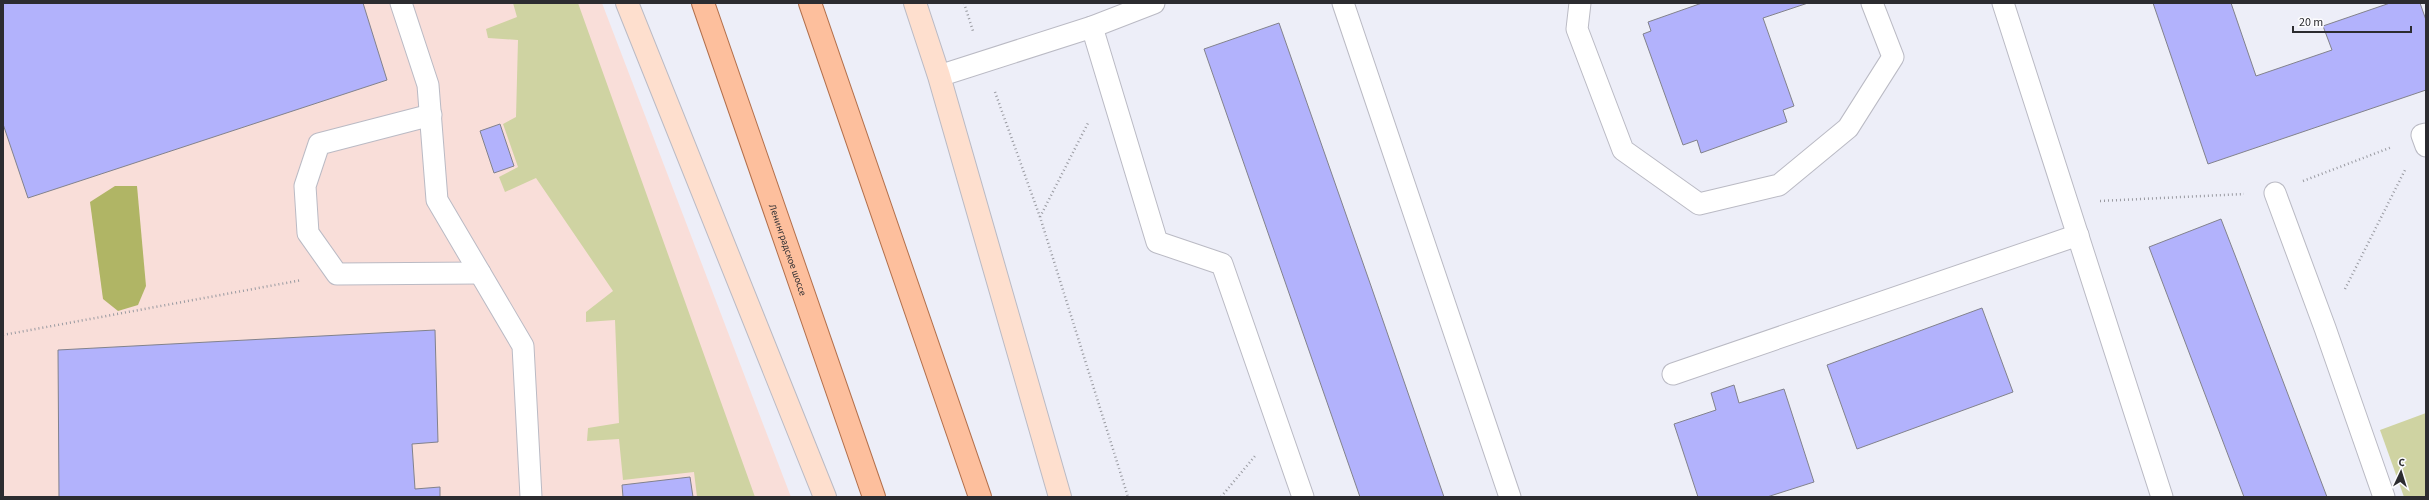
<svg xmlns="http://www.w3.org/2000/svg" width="2429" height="500" viewBox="0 0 2429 500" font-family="'Source Sans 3',sans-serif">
<rect width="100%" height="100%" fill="#edeef8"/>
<!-- commercial -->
<polygon fill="#f9ded9" points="3,3 602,3 791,497 3,497"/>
<!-- green -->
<g fill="#cfd3a2">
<polygon points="513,3 578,3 755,497 697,497 694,472 623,480 619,439 587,441 588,428 619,423 615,320 586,322 586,312 613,291 536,178 505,192 499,177 518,167 503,124 516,117 518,40 488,38 486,29 517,17"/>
<polygon points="2426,413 2426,497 2404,497 2380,430"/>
</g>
<!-- forest -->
<polygon fill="#b0b565" points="115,186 137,186 146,286 138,305 118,311 103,299 90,202"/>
<!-- building -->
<g fill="#b2b2fc" stroke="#82828c">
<polygon points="3,3 363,3 387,80 28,198 3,124"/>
<polygon points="1702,3 1808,3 1763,18 1794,106 1783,110 1787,122 1701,153 1697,140 1683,145 1643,34 1651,31 1648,22"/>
<polygon points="2153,3 2231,3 2256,76 2332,50 2323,26 2390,3 2420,3 2426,20 2426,90 2208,164"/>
<polygon points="1279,23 1371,286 1444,497 1360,497 1204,49"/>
<polygon points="500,124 514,166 494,173 480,131"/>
<polygon points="2221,219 2238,263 2327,497 2244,497 2149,247"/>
<polygon points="1982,308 2013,392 1857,449 1827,365"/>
<polygon points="435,330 438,442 412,444 415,489 440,487 440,497 59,497 58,350"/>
<polygon points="1734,385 1739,403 1784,389 1814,482 1767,497 1698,497 1674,424 1716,410 1711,393"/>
<polygon points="690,477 693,497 623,497 622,485"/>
</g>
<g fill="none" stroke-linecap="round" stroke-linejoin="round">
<!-- service casing -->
<g stroke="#babac4" stroke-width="23">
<g id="service">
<polyline points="401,3 428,85 437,200 523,346 531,497"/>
<polyline points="1343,3 1510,497"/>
<polyline points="1580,3 1577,29 1623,150 1699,204 1779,185 1848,128 1893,57 1872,3"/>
<polyline points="2003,3 2162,497"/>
<polyline points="1092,27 1157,242 1222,264 1303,497"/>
<polyline points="939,76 1092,27 1154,3"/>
<polyline points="431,115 319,144 305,186 308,233 337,274 480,273"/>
<polyline points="2426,134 2422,135 2426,146"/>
<polyline points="2275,193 2325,328 2384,497"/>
<polyline points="1673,374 2078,235"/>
</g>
</g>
<!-- secondary casing -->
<g stroke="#babac4" stroke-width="24">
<g id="secondary">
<polyline points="627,3 825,497"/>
<polyline points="915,3 939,76 1060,497"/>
</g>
</g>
<!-- primary casing -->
<g stroke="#b3704c" stroke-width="24">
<g id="primary">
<path id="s1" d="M 703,3 L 874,497"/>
<polyline points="810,3 980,497"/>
</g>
</g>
<!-- path -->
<g stroke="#999aa1" stroke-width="2.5" stroke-dasharray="1 3" stroke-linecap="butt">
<polyline points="964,3 973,31"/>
<polyline points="995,92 1040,217 1128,497"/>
<polyline points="2303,181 2392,147"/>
<polyline points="2100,201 2244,194"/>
<polyline points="1040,217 1088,123"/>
<polyline points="2345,289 2406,168"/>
<polyline points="3,335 302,280"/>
<polyline points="1221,497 1255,456"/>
</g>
<!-- service -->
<use href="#service" stroke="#fff" stroke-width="21"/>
<!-- secondary -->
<use href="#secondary" stroke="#fedfce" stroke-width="22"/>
<!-- primary -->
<use href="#primary" stroke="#fdbf9d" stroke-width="22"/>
</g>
<g text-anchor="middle" stroke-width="3" stroke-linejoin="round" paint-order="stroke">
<!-- street labels -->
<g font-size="10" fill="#2c2c30" stroke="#fcfcfe">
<text dy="4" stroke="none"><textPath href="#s1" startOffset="261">Ленинградское шоссе</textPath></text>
</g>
</g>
<!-- border -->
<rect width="2429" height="500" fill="none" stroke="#2c2c30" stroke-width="8"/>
<!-- north arrow -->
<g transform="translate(2401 472) rotate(4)" stroke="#fcfcfe" stroke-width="3" paint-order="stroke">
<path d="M0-3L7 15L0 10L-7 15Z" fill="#2c2c30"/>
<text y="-6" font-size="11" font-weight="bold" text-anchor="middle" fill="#2c2c30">С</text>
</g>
<!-- scale -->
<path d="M2293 26v6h118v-6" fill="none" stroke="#2c2c30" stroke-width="2"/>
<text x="2299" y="26" font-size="12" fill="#2c2c30" stroke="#fcfcfe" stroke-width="3" paint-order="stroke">20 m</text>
</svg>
